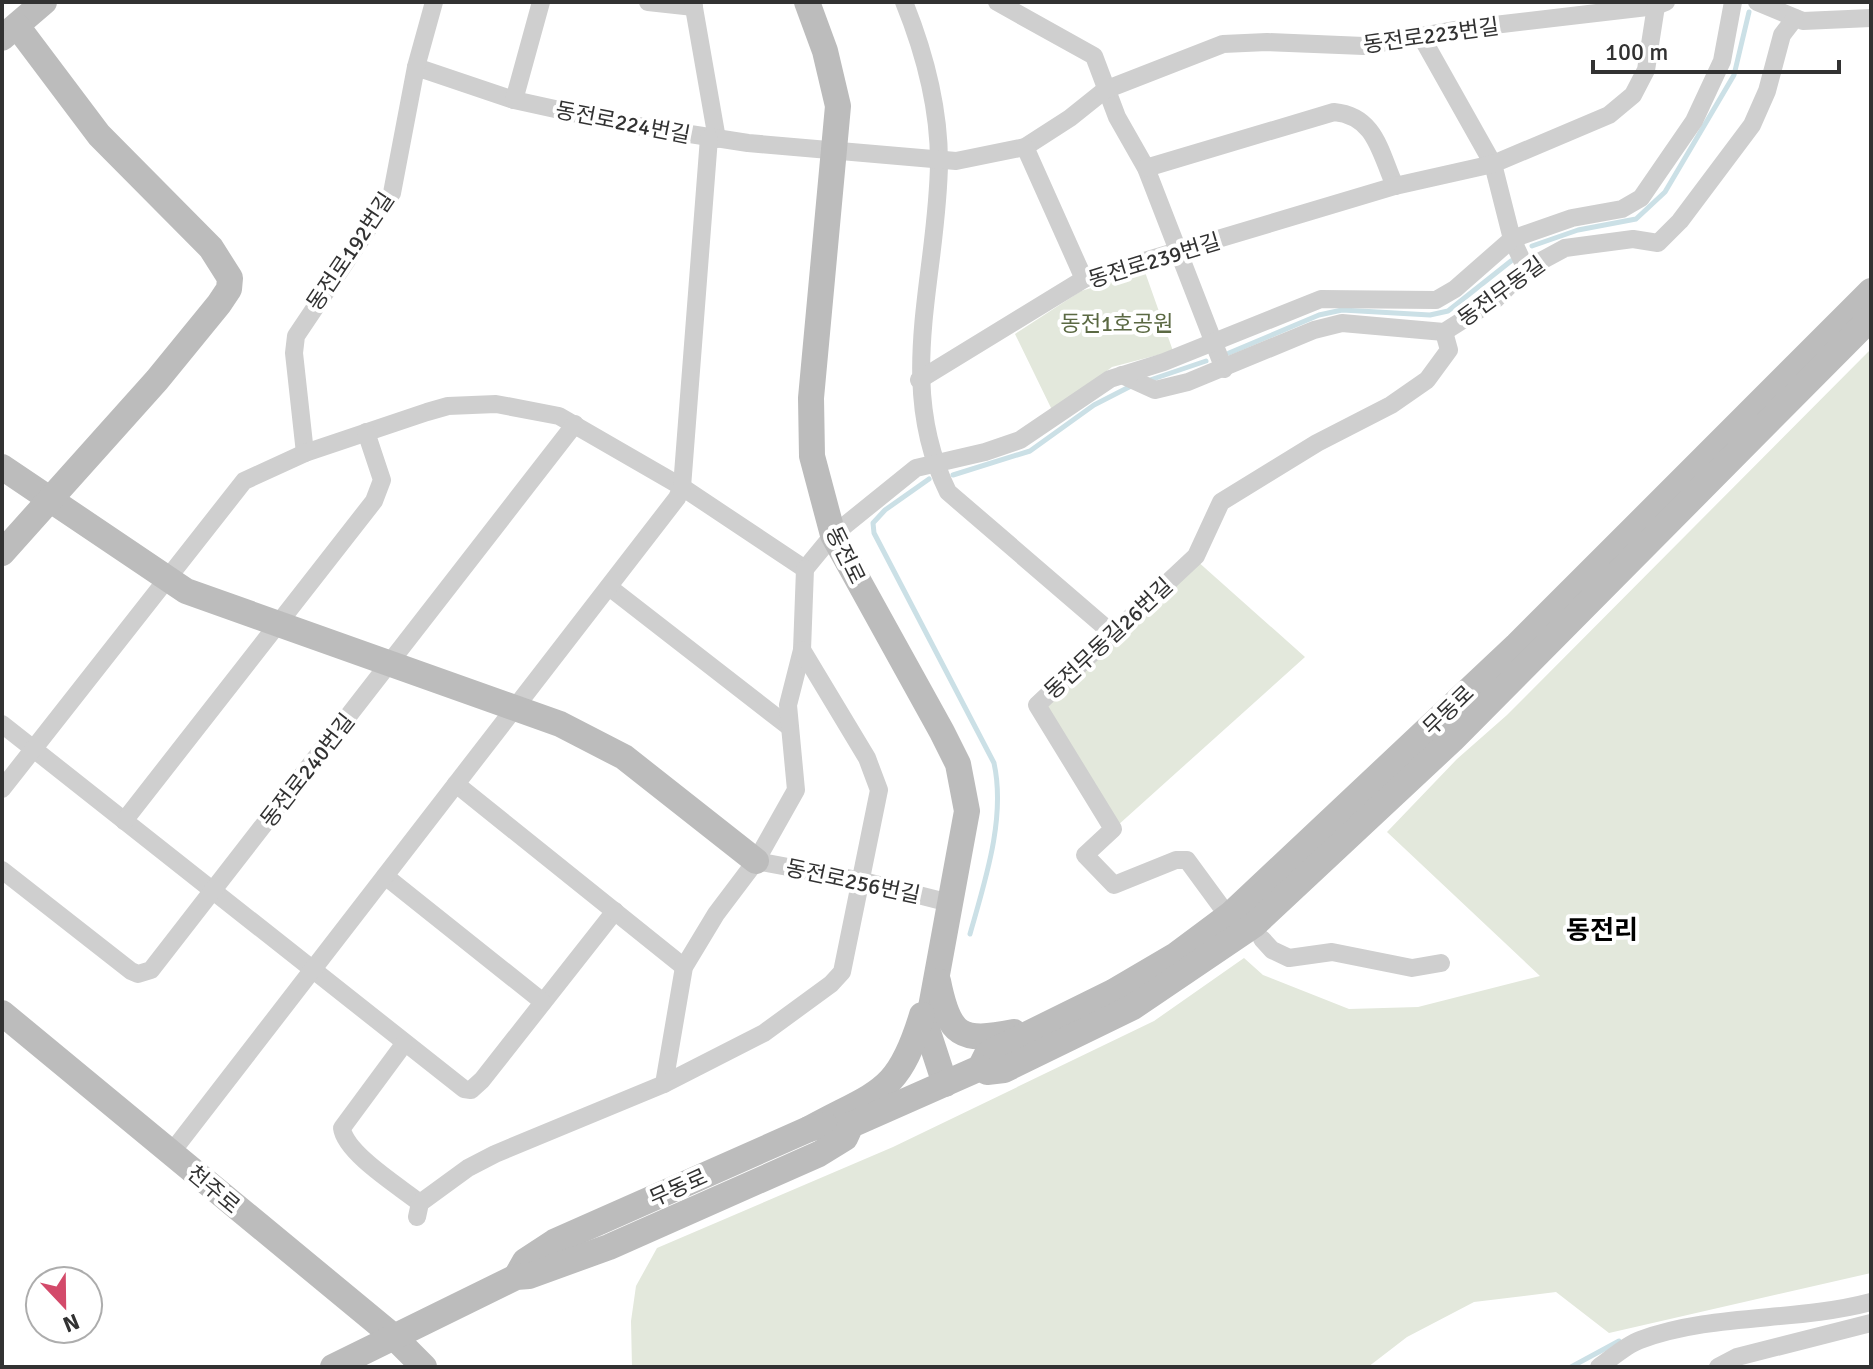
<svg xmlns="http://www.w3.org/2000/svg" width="1873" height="1369" viewBox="0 0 1873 1369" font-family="Signika,'Noto Sans KR',sans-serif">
<rect width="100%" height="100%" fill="#fff"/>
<!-- green -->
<g fill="#e3e8dc">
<polygon points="1145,272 1173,351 1112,367 1053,412 1015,334 1081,291"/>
<polygon points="1871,349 1871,1273 1609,1333 1556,1292 1474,1302 1407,1337 1368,1367 632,1367 631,1321 636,1286 657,1248 893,1147 1154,1021 1244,958 1263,975 1349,1009 1418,1007 1540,976 1387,832 1457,759 1507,715"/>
<polygon points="1196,560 1305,657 1117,826 1042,706"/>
</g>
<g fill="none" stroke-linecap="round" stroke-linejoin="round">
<!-- stream -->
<g stroke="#cbe0e6" stroke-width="5">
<polyline points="1532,246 1578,230 1636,219 1665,192 1734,75 1749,12"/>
<polyline points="1229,353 1319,315 1342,310 1430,315 1448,311 1511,261"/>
<polyline points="1150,380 1206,361"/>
<polyline points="953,475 1030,451 1094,405 1133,385"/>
<path d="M 929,479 L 885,510 L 873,523 L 874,533 L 994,763 C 1006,818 985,881 970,934"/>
<polyline points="1571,1367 1619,1341"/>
</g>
<!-- street -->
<g stroke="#cfcfcf" stroke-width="18">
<polyline points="648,2 694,7"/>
<polyline points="693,2 717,139"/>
<path d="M 904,2 C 925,54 939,106 939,162 C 938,276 894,383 948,492 L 1113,634"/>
<polyline points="997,2 1094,56 1117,117 1146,168 1224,369"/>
<polyline points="1757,2 1803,21 1871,18"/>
<polyline points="1421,36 1493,164 1512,239 1526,269"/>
<polyline points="416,67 514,100 619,123 748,143 956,161 1025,147 1070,118 1105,90 1223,44 1267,42 1364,46 1460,29 1656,6 1666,2"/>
<polyline points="514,100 541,2"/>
<polyline points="1025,147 1084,279"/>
<path d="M 1146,168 L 1334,112 C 1376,116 1380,153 1395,186"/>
<polyline points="1122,375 1155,390 1188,382 1314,330 1342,323 1444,332 1496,299 1526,269 1565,248 1633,239 1658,243 1680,221 1752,125 1767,91 1782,35 1795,18"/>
<polyline points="919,380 1084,279 1395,186 1493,164 1609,115 1633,95 1646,70 1656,6"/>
<polyline points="305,453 294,353 296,336 392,193 416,67 434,2"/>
<polyline points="805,569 833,535 916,468 985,452 1020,440 1110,379 1164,362 1321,299 1436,300 1455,289 1512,239 1572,218 1622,209 1641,198 1694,121 1722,61 1733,2"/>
<polyline points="609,587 788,726"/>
<polyline points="2,724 464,1089 471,1090 482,1080 615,911"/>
<polyline points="456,784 684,967"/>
<polyline points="2,789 244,481 305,453 427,412 448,406 496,404 559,416 682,487 805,569"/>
<polyline points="124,821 374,501 382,480 366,432"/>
<polyline points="756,861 863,881 950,903"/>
<polyline points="2,870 131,971 138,974 151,970 575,424"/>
<polyline points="385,876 543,1002"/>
<polyline points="1220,905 1187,860 1176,860 1114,885 1085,855 1113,829 1037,705 1196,556 1221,502 1317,443 1391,405 1427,380 1449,350 1444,332"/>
<polyline points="1262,939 1272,950 1289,958 1332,952 1412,968 1441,963"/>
<path d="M 404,1044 L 342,1128 C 345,1153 400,1187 420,1203"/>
<polyline points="664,1084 684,967 716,914 756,861 796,790 788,705 802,650 805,569"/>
<polyline points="171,1153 677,498 682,487 709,138"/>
<polyline points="417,1217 420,1203 468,1168 495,1154 664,1084 764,1033 831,984 842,972 879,790 867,758 802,650"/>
<path d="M 1599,1367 C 1612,1358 1626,1345 1640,1340 C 1713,1313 1796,1322 1871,1302"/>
<polyline points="1718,1367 1737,1357 1871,1323"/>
</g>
<!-- secondary -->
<g stroke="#bcbcbc" stroke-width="26">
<polyline points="807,2 825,51 838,106 811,398 812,456 833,535 942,732 958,764 967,811 927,1029 945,1084"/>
<polyline points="2,38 44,2"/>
<polyline points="2,467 186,591 560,724 624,757 756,861"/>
<polyline points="2,553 157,380 219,304 229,289 230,278 211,248 99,135 17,26"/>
<path d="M 938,981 C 949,1036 960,1043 1014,1032"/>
<polyline points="2,1013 393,1336 424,1367"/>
<polyline points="980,1068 987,1054 1113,992 1176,955 1231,914 1517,645 1871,291"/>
<path d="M 809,1129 C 878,1091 898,1095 922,1015"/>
<polyline points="516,1277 525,1261 554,1242 809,1129 825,1125"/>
<polyline points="333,1367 516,1277 529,1276 609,1247 819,1154 845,1138 851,1125 980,1068 987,1072 1004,1070 1133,1007 1254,925 1452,740 1871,318"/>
</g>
</g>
<g text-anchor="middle" stroke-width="8" stroke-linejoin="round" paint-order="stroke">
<!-- street labels -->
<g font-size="22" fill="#323232" stroke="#fff">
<text transform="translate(1431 35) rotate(-8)" y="8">동전로223번길</text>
<text transform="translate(623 122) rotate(11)" y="8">동전로224번길</text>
<text transform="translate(350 251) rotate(-56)" y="8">동전로192번길</text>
<text transform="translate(1154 260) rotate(-17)" y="8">동전로239번길</text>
<text transform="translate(1501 291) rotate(-36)" y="8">동전무동길</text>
<text transform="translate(846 555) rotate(64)" y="8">동전로</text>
<text transform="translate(1108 638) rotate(-43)" y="8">동전무동길26번길</text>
<text transform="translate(1448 710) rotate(-44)" y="8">무동로</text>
<text transform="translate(307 770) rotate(-52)" y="8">동전로240번길</text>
<text transform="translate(853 881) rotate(12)" y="8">동전로256번길</text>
<text transform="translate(678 1187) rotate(-24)" y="8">무동로</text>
<text transform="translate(214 1189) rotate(40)" y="8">천주로</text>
</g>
<!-- park labels -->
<g font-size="22" fill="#5b6943" stroke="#fff">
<text x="1117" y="331">동전1호공원</text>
</g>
<!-- quarter labels -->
<g font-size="26" font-weight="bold" fill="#000" stroke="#fff">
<text x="1602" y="939">동전리</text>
</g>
</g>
<!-- border -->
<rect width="1873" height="1369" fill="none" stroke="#323232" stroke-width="8"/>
<!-- north arrow -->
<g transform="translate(64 1305) rotate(158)"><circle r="38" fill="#ffffff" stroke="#adadad" stroke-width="2"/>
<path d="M0-6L14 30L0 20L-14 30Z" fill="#d34a6a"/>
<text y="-12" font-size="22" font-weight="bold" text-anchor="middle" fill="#323232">N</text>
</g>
<!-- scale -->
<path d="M1593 60v12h246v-12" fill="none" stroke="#323232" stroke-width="4"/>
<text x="1605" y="60" font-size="24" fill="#323232" stroke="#ffffff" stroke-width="6" paint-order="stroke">100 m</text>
</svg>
